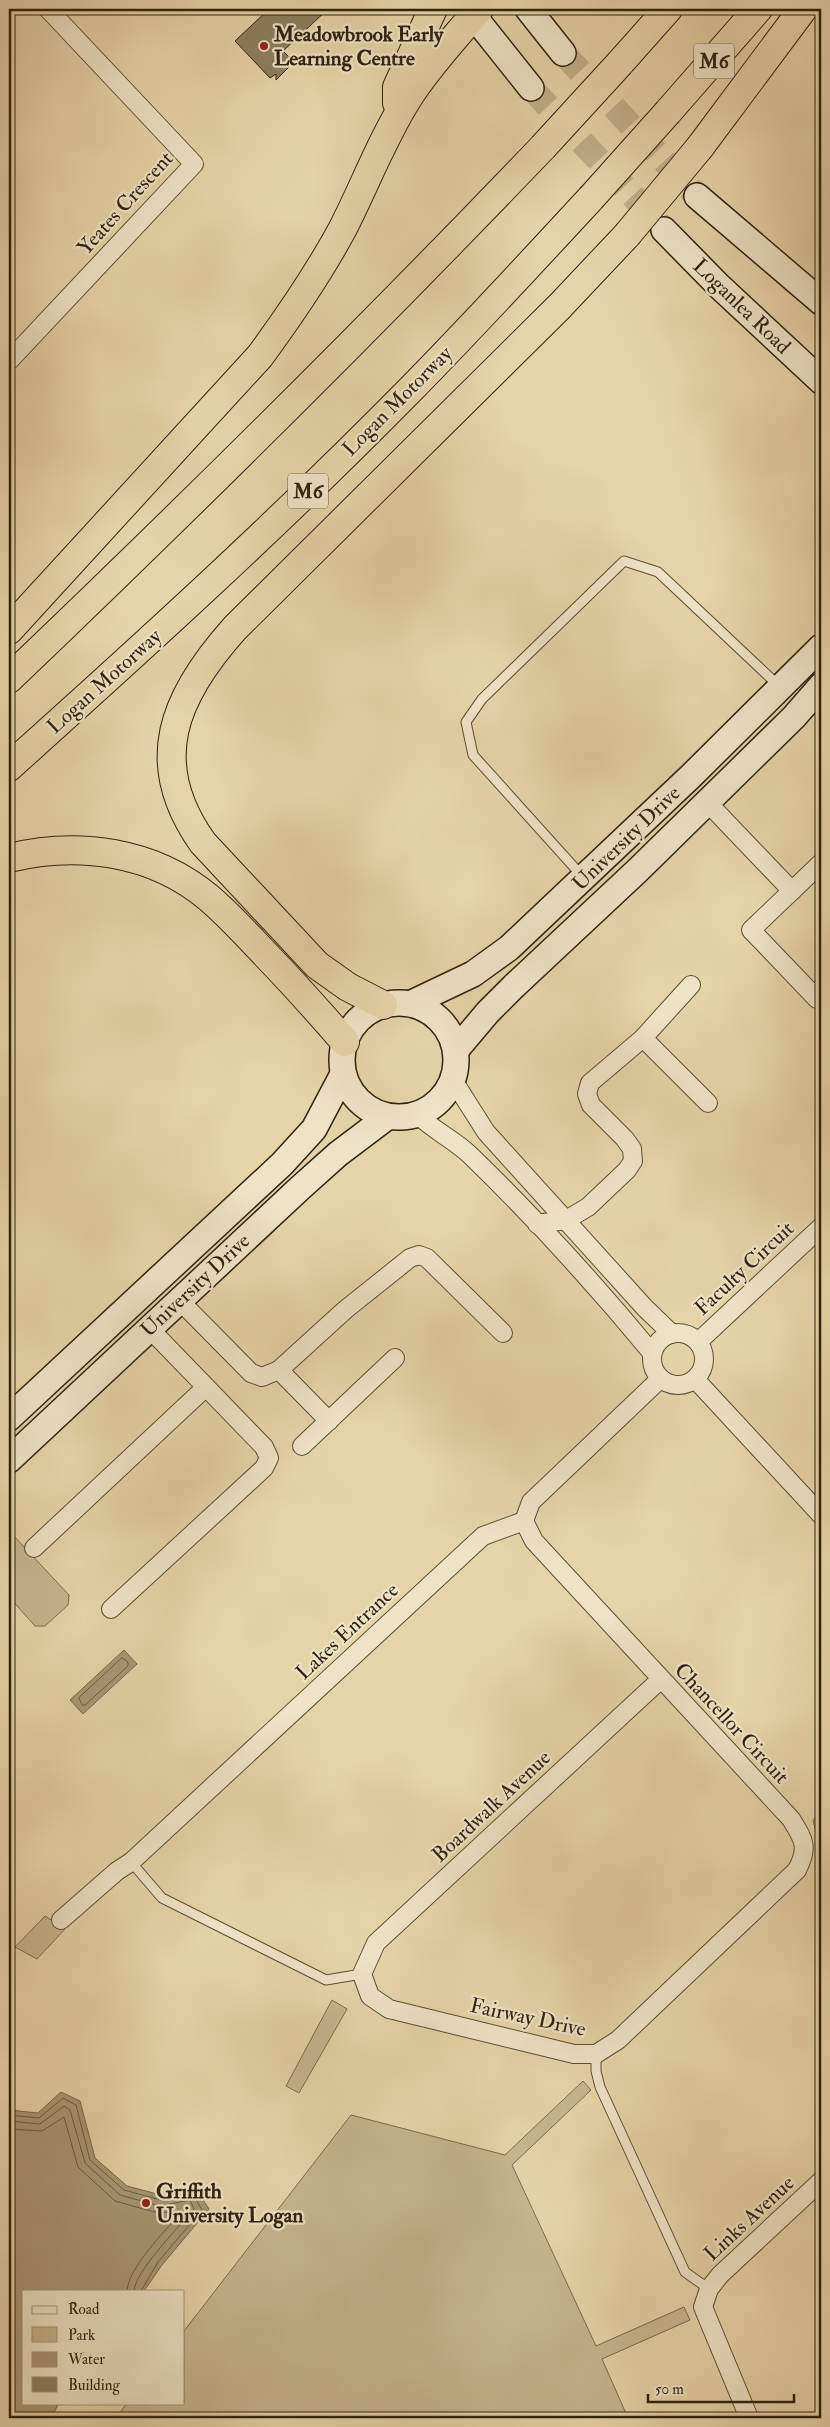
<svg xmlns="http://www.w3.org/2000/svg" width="830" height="2427" viewBox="0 0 830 2427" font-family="'IM FELL Double Pica',serif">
<rect width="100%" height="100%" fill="#e6d4a8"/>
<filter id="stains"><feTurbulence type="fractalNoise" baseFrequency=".004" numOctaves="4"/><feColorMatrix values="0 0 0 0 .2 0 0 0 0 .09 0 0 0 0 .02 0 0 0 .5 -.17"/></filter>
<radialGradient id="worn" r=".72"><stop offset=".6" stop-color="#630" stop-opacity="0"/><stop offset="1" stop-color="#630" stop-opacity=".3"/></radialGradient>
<!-- green -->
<g fill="#c7b68e" stroke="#7b6c50">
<polygon points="9,1535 13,1535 69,1595 68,1605 45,1626 35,1626 9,1597"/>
<polygon points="821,1812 821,1866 819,1865 819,1846 813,1820"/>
<polygon points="45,1916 65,1929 37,1959 15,1947"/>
<polygon points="332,2000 347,2009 299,2093 286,2086"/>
<polygon points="583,2081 591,2090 512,2165 596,2346 684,2307 690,2320 602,2359 628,2418 116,2418 127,2403 184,2403 184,2331 351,2115 505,2155"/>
</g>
<!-- water -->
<g fill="#a89775" stroke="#78684d">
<polygon points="124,1650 137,1664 83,1714 70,1700"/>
<polygon points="61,2092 80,2101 95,2158 127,2186 161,2195 194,2186 209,2209 162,2265 144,2291 24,2291 24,2403 59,2403 51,2418 9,2418 9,2110 38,2113"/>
</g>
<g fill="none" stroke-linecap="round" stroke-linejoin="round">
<!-- shore -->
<g stroke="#6c5c44" stroke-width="1">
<polygon points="122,1658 128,1662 128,1666 85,1705 82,1705 79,1698"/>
<polyline points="9,2115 39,2118 63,2098 76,2105 90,2160 124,2190 161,2200 192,2193 202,2210 158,2262 141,2291"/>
<path d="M 9,2121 L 40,2124 L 64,2106 L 70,2110 L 85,2163 L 120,2195 L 160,2206 L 190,2200 L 194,2209 C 180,2226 135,2271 134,2291"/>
<path d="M 9,2129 L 42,2131 L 64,2117 L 78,2167 L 115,2201 L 158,2213 L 180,2211 L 180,2214 C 165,2231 128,2268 127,2291"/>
</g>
</g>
<!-- building -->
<polygon fill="#8e7f60" stroke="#2f2212" points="269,9 328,9 283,51 294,62 276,80 276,74 270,78 235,41"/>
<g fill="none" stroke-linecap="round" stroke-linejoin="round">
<!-- secondary-tunnel -->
<g stroke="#c1b08a" stroke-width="25" stroke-dasharray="25 12" stroke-linecap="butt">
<polyline points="563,53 697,196"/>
<polyline points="531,88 661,226"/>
</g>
<!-- lane casing -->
<g stroke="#5d4e38" stroke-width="11">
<g id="lane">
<polyline points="582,876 473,755 466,722 482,699 624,561 658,572 779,686"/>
<polyline points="131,1862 162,1898 326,1980 362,1974"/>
<polyline points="596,2054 596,2071 600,2087 685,2272 709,2289"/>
</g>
</g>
<!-- street casing -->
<g stroke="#5d4e38" stroke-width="20">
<g id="street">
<polyline points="9,361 194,164 48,9"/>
<polyline points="707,802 792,891"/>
<polyline points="817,999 751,930 821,863"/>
<polyline points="643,1038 708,1103"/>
<polyline points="453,1080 486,1132 645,1308 672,1334"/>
<path d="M 418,1115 C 433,1130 453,1139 469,1154 C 533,1216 595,1284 652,1353"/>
<polyline points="537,1224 566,1220 588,1207 627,1170 633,1161 632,1149 625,1139 591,1105 587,1094 590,1083 643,1038 691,985"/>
<polyline points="179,1300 251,1373 262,1377 279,1370 345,1310 410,1258 419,1255 427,1258 503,1333"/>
<circle cx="678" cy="1359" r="26"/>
<polyline points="698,1342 821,1227"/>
<polyline points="279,1370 329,1421"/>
<polyline points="695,1379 821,1515"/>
<polyline points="302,1446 395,1358"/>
<path d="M 524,1521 L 534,1541 L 791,1819 C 804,1840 809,1847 797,1870 L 618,2040 L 596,2054 L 574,2054 L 389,2009 L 370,1996 L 362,1974 L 376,1943 L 661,1679"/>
<polyline points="34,1548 206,1387"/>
<polyline points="111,1609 264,1468 269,1458 264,1447 149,1328"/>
<polyline points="61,1920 117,1871 131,1862 483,1536 524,1521 531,1502 660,1379"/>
<polyline points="749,2418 703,2307 709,2289 720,2275 821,2181"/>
</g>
</g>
<!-- secondary casing -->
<g stroke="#2f2212" stroke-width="28">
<g id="secondary">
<polyline points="468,9 531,88"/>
<polyline points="528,9 563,53"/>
<polyline points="697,196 821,302"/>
<polyline points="664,230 719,286 821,381"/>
<circle cx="399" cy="1060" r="57"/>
<polyline points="412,1003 473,974 509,948 691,776 821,647"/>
<polyline points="456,1050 488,1012 514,986 637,871 794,717 821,686"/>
<polyline points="9,1418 282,1164 314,1129 343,1074"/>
<polyline points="9,1460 300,1188 338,1154 387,1117"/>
</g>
</g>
<!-- highway casing -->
<g stroke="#2f2212" stroke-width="30">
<g id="highway">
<polyline points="620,63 668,9"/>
<polyline points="397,103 397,87 433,9"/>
<polyline points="668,112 758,9"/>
<polyline points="700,147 803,9"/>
<path d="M 9,630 L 260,356 C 290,315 319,273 343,228 C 365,185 382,139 408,98 C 428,66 455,38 479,9"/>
<path d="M 9,679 C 191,505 370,328 543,147"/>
<path d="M 9,767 C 145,645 280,522 409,391 C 471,328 531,263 591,198"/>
<path d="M 9,858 C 78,841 153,851 209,898 C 229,915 247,935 266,955 C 293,983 319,1012 345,1042"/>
<path d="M 383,1005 L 348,987 L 317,965 L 203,843 C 145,762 174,696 235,628 L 560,306 L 627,235"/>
</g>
</g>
<!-- lane -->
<use href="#lane" stroke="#efe3c6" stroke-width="9"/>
<!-- street -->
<use href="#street" stroke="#efe3c6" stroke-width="18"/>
<!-- secondary -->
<use href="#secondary" stroke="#efe3c6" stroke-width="25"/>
<!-- highway -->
<use href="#highway" stroke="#e6d4a8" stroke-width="28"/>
<!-- highway-bridge casing -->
<g stroke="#2f2212" stroke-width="30" stroke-linecap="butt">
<g id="highway-bridge">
<polyline points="543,147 620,63"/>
<polyline points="591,198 668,112"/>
<polyline points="627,235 700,147"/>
</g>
</g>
<!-- highway-bridge -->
<use href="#highway-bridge" stroke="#e6d4a8" stroke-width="28"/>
</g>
<!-- markers -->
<g fill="#8f2418" stroke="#efe3c6" stroke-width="2">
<circle cx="264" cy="46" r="5"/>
<circle cx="146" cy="2203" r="5"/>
</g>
<g text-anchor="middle" stroke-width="4.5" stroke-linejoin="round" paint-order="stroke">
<!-- shield labels -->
<g fill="#efe3c6" stroke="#695c48" stroke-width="1">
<rect x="694" y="43.5" width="40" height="35" rx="4"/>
<rect x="288" y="473.5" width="40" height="35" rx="4"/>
</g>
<g font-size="20" font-weight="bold" fill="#2f2212">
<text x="714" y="68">M6</text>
<text x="308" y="498">M6</text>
</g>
<!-- poi labels -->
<g font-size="21" font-weight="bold" fill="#2f2212" stroke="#efe3c6" text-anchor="start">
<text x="274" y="41">Meadowbrook Early<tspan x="274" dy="24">Learning Centre</tspan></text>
<text x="156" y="2198">Griffith<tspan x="156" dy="24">University Logan</tspan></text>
</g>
<!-- street labels -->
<g font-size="21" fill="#2f2212" stroke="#efe3c6">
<text transform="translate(125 203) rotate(-48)" y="7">Yeates Crescent</text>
<text transform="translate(742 306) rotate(44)" y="7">Loganlea Road</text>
<text transform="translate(397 401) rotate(-45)" y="7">Logan Motorway</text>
<text transform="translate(104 681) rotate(-42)" y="7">Logan Motorway</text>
<text transform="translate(626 838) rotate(-44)" y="7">University Drive</text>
<text transform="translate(744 1268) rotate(-43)" y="7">Faculty Circuit</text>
<text transform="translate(195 1285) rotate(-43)" y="7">University Drive</text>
<text transform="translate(347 1631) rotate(-43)" y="7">Lakes Entrance</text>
<text transform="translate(732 1723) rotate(47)" y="7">Chancellor Circuit</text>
<text transform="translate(491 1806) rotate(-43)" y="7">Boardwalk Avenue</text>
<text transform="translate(528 2017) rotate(12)" y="7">Fairway Drive</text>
<text transform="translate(749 2218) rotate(-43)" y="7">Links Avenue</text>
</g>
</g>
<!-- margin -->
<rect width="830" height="2427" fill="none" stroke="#e6d4a8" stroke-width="30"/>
<rect x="10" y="10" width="810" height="2407" fill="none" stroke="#2f2212" stroke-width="2.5"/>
<rect x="15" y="15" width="800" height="2397" fill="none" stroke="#2f2212"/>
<!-- legend -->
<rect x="22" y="2290" width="162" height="115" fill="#efe3c6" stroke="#a2967e"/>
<rect x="32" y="2306" width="25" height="8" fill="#efe3c6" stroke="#a2967e"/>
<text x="68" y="2314" font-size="15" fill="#2f2212">Road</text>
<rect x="32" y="2327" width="25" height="15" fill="#c7b68e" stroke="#a2967e"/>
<text x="68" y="2340" font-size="15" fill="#2f2212">Park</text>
<rect x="32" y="2352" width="25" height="15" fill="#a89775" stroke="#a2967e"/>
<text x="68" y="2364" font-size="15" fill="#2f2212">Water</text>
<rect x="32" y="2377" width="25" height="15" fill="#8e7f60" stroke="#a2967e"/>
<text x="68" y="2390" font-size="15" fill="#2f2212">Building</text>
<!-- scale -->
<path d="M648 2394v8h146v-8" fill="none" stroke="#2f2212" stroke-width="2.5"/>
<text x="655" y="2394" font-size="15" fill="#2f2212" stroke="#efe3c6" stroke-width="4" paint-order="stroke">50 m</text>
<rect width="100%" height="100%" filter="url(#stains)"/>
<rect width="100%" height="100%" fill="url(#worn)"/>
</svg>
